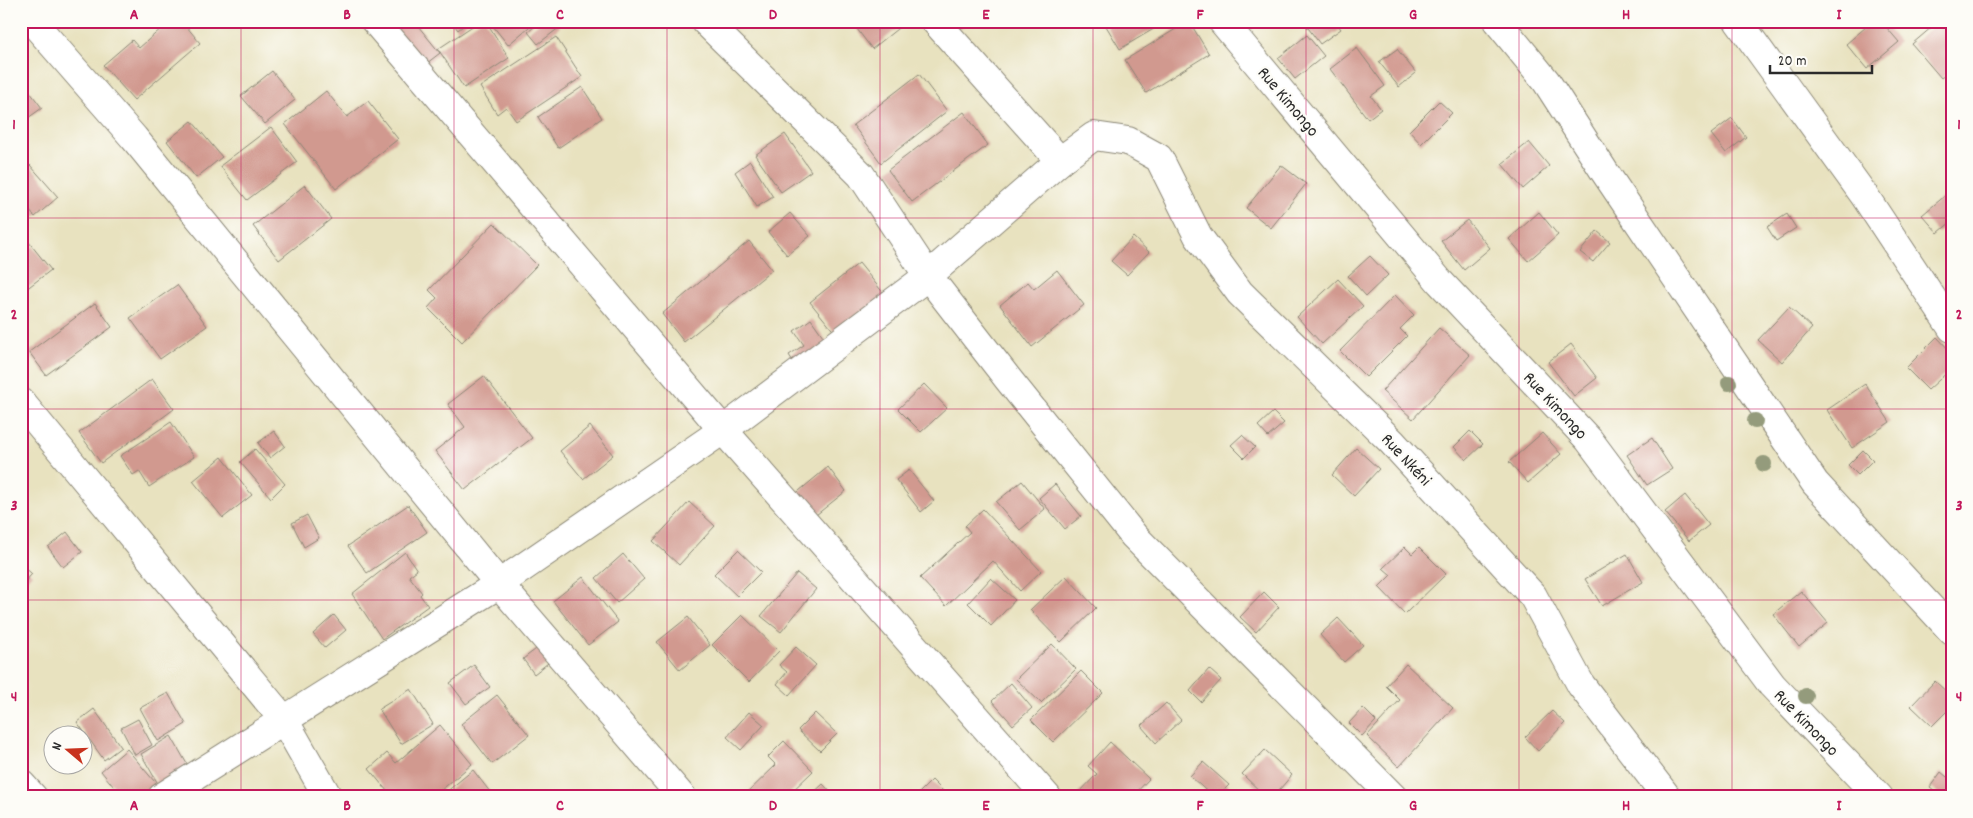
<svg xmlns="http://www.w3.org/2000/svg" width="1973" height="818" viewBox="0 0 1973 818" font-family="Dekko,sans-serif">
<rect width="100%" height="100%" fill="#fdfcf7"/>
<filter id="ink" filterUnits="userSpaceOnUse"><feTurbulence type="fractalNoise" baseFrequency=".02" numOctaves="2"/><feDisplacementMap in="SourceGraphic" scale="10" xChannelSelector="R" yChannelSelector="G"/><feConvolveMatrix kernelMatrix="1 2 1 2 8 2 1 2 1" color-interpolation-filters="sRGB"/></filter>
<filter id="wash" filterUnits="userSpaceOnUse"><feTurbulence type="fractalNoise" baseFrequency=".0096" numOctaves="4" result="noise"/><feDisplacementMap in="SourceGraphic" scale="20" xChannelSelector="R" yChannelSelector="G"/><feGaussianBlur stdDeviation="1.12" result="paint"/><feColorMatrix in="noise" values="0 0 0 0 0 0 0 0 0 0 0 0 0 0 0 0 0 1.4 0 .05"/><feComposite in="paint" operator="in"/></filter>
<g filter="url(#wash)">
<rect width="100%" height="100%" fill="#e8e2bf"/>
<g id="blocks">
<!-- building -->
<g fill="#d1998f">
<polygon points="170,21 182,21 200,43 134,100 103,65 132,40 139,48"/>
<polygon points="390,21 414,21 440,53 422,67"/>
<polygon points="451,21 469,21 458,30"/>
<polygon points="480,21 486,21 509,58 464,88 438,49"/>
<polygon points="489,21 536,21 508,45"/>
<polygon points="541,21 555,21 560,27 538,44 528,32"/>
<polygon points="851,21 899,21 902,25 872,49"/>
<polygon points="954,21 971,21 959,29"/>
<polygon points="1103,21 1167,21 1120,49"/>
<polygon points="1189,21 1209,54 1146,93 1125,60"/>
<polygon points="1303,21 1335,21 1341,29 1320,44"/>
<polygon points="1873,21 1881,21 1899,42 1867,69 1846,44"/>
<polygon points="1939,21 1952,21 1952,70 1941,78 1912,44"/>
<polygon points="1307,35 1324,56 1295,79 1278,58"/>
<polygon points="556,37 582,77 516,121 506,107 497,114 480,87"/>
<polygon points="1357,48 1385,86 1371,96 1381,109 1368,119 1330,69"/>
<polygon points="1397,49 1416,73 1399,87 1379,62"/>
<polygon points="272,71 295,100 265,124 241,96"/>
<polygon points="919,74 947,111 881,163 853,125"/>
<polygon points="21,80 42,108 21,123"/>
<polygon points="582,87 602,118 558,148 538,117"/>
<polygon points="326,91 347,117 368,101 398,139 336,189 285,124"/>
<polygon points="1439,101 1452,113 1421,144 1409,131"/>
<polygon points="964,112 988,145 912,202 888,170"/>
<polygon points="1732,118 1746,137 1726,153 1711,134"/>
<polygon points="192,121 222,157 196,178 167,141"/>
<polygon points="271,127 297,162 247,200 220,166"/>
<polygon points="785,134 811,171 781,192 755,155"/>
<polygon points="1529,142 1549,166 1523,189 1502,164"/>
<polygon points="750,161 773,197 757,207 735,172"/>
<polygon points="30,165 58,197 35,217 21,201 21,173"/>
<polygon points="1281,165 1306,184 1271,228 1246,208"/>
<polygon points="305,185 331,219 279,260 253,226"/>
<polygon points="1952,190 1952,221 1938,233 1922,215"/>
<polygon points="1539,212 1558,235 1528,261 1509,239"/>
<polygon points="790,213 810,236 787,255 768,232"/>
<polygon points="1787,214 1796,228 1776,241 1767,227"/>
<polygon points="1467,220 1490,248 1464,270 1441,241"/>
<polygon points="494,223 537,265 462,342 428,308 437,298 429,290"/>
<polygon points="1597,231 1610,242 1593,262 1580,252"/>
<polygon points="24,236 51,270 21,293 21,238"/>
<polygon points="1133,237 1149,252 1127,275 1111,261"/>
<polygon points="749,241 772,270 684,342 662,314"/>
<polygon points="1370,256 1388,275 1366,296 1348,276"/>
<polygon points="859,263 889,300 840,339 810,302"/>
<polygon points="1057,270 1084,305 1032,347 1000,305 1028,282 1034,289"/>
<polygon points="1338,279 1363,306 1322,344 1297,317"/>
<polygon points="177,285 207,326 160,359 130,318"/>
<polygon points="1395,295 1414,315 1400,329 1407,336 1366,377 1340,351"/>
<polygon points="95,303 112,327 46,375 29,352"/>
<polygon points="1789,307 1812,328 1782,362 1758,340"/>
<polygon points="811,319 830,346 798,369 789,355 804,345 794,331"/>
<polygon points="1439,328 1470,355 1413,419 1382,391"/>
<polygon points="1937,337 1952,353 1952,368 1928,390 1906,368"/>
<polygon points="1571,344 1597,378 1574,396 1548,362"/>
<polygon points="484,376 532,438 465,490 435,451 465,427 448,404"/>
<polygon points="152,379 174,409 101,463 79,433"/>
<polygon points="924,384 947,408 921,432 898,409"/>
<polygon points="1865,384 1890,422 1852,448 1827,410"/>
<polygon points="1273,412 1284,423 1268,437 1258,426"/>
<polygon points="171,422 194,457 149,487 139,471 133,475 120,456"/>
<polygon points="590,426 613,455 583,479 560,451"/>
<polygon points="274,431 285,446 270,458 258,443"/>
<polygon points="1470,431 1483,444 1466,460 1454,447"/>
<polygon points="1542,433 1561,454 1528,483 1509,462"/>
<polygon points="1242,435 1255,447 1244,458 1231,445"/>
<polygon points="1652,438 1672,469 1647,485 1627,455"/>
<polygon points="1356,448 1379,469 1354,496 1332,475"/>
<polygon points="255,449 285,484 271,498 240,462"/>
<polygon points="1863,450 1873,460 1858,475 1848,465"/>
<polygon points="222,457 252,495 223,518 193,481"/>
<polygon points="828,467 846,491 811,519 793,496"/>
<polygon points="909,470 934,501 921,512 896,480"/>
<polygon points="1022,481 1045,509 1020,530 996,502"/>
<polygon points="1055,484 1081,516 1065,529 1039,498"/>
<polygon points="1685,495 1709,525 1689,541 1665,512"/>
<polygon points="689,502 715,526 679,565 653,541"/>
<polygon points="408,505 427,532 367,573 348,546"/>
<polygon points="983,509 1041,571 1020,591 993,561 946,606 920,578 970,532 965,526"/>
<polygon points="307,515 319,538 304,547 292,523"/>
<polygon points="67,532 82,552 63,567 48,547"/>
<polygon points="1405,547 1412,554 1419,547 1446,574 1405,614 1379,587 1391,575 1383,568"/>
<polygon points="738,550 761,572 737,596 714,574"/>
<polygon points="405,552 417,570 409,576 422,593 420,595 428,606 382,639 352,594"/>
<polygon points="623,554 644,579 617,603 596,578"/>
<polygon points="1627,554 1643,582 1602,606 1585,579"/>
<polygon points="21,564 32,574 21,586"/>
<polygon points="797,573 816,589 781,632 761,616"/>
<polygon points="1066,576 1096,608 1061,642 1030,610"/>
<polygon points="583,577 618,622 588,645 553,601"/>
<polygon points="991,578 1015,600 991,626 968,603"/>
<polygon points="1801,591 1828,623 1799,647 1773,614"/>
<polygon points="1264,592 1279,607 1256,632 1240,617"/>
<polygon points="334,615 346,630 325,648 313,634"/>
<polygon points="742,615 779,651 749,682 712,645"/>
<polygon points="688,617 710,645 680,670 657,642"/>
<polygon points="1338,618 1363,645 1344,662 1320,635"/>
<polygon points="1052,644 1076,669 1041,703 1016,679"/>
<polygon points="540,646 552,660 534,674 523,659"/>
<polygon points="796,647 816,665 789,695 777,684 787,672 779,665"/>
<polygon points="1406,664 1453,708 1399,767 1367,736 1400,700 1386,686"/>
<polygon points="474,665 490,687 466,704 450,683"/>
<polygon points="1209,669 1221,680 1201,702 1190,691"/>
<polygon points="1081,671 1103,693 1053,742 1031,720"/>
<polygon points="1935,681 1952,697 1952,706 1932,726 1911,706"/>
<polygon points="1011,683 1032,708 1013,725 992,701"/>
<polygon points="411,689 433,724 401,744 379,709"/>
<polygon points="168,693 186,724 158,741 140,708"/>
<polygon points="497,695 529,735 492,764 461,724"/>
<polygon points="1166,703 1181,720 1156,743 1141,726"/>
<polygon points="1363,708 1376,721 1362,736 1349,723"/>
<polygon points="94,709 121,747 104,760 77,722"/>
<polygon points="1552,711 1565,723 1538,751 1525,737"/>
<polygon points="749,712 764,725 741,750 727,737"/>
<polygon points="815,713 837,734 820,751 798,730"/>
<polygon points="138,719 152,745 135,755 121,728"/>
<polygon points="440,725 472,764 433,797 392,797 369,769 387,753 396,763"/>
<polygon points="171,736 191,771 161,789 141,754"/>
<polygon points="784,741 813,771 786,797 743,797 776,765 768,757"/>
<polygon points="1110,742 1149,779 1132,797 1075,797 1097,774 1088,766"/>
<polygon points="127,749 160,788 150,797 122,797 101,771"/>
<polygon points="1265,750 1292,775 1273,797 1266,797 1242,774"/>
<polygon points="1203,762 1229,785 1217,797 1213,797 1190,776"/>
<polygon points="473,770 494,797 440,797"/>
<polygon points="1941,772 1952,781 1952,797 1943,797 1930,787"/>
<polygon points="932,780 949,797 915,797"/>
<polygon points="823,784 835,797 809,797"/>
</g>
</g>
</g>
<g filter="url(#ink)">
<use href="#blocks" fill-opacity="0" stroke="#8a8675" stroke-width="1"/>
<g fill="none" stroke-linecap="round" stroke-linejoin="round">
<!-- street casing -->
<g stroke="#8a8675" stroke-width="30">
<g id="street">
<polyline points="32,21 134,138 499,584 682,797"/>
<polyline points="375,21 723,430 1047,797"/>
<polyline points="705,21 861,175 928,276 1008,379 1134,536 1393,797"/>
<polyline points="935,21 1060,161"/>
<polyline points="1222,21 1440,282 1589,440 1772,685 1879,797"/>
<polyline points="1497,21 1546,81 1604,171 1815,483 1952,631"/>
<polyline points="1738,21 1864,195 1952,328"/>
<polyline points="21,402 284,720 328,797"/>
<polyline points="21,784 33,797"/>
<polyline points="162,797 499,584 723,430 928,276 1060,161 1094,136 1128,141 1159,158 1198,236 1240,293 1392,442 1533,596 1581,685 1667,797"/>
</g>
</g>
<!-- street -->
<use href="#street" stroke="#fff" stroke-width="28"/>
</g>
<!-- trees -->
<g fill="#949b7b">
<circle cx="1729" cy="383" r="8"/>
<circle cx="1755" cy="421" r="8"/>
<circle cx="1764" cy="464" r="8"/>
<circle cx="1806" cy="696" r="8"/>
</g>
</g>
<!-- grid -->
<path fill="none" stroke="#c2185b" stroke-width="1" stroke-opacity="0.55" d="M 241,21 L 241,797M 454,21 L 454,797M 667,21 L 667,797M 880,21 L 880,797M 1093,21 L 1093,797M 1306,21 L 1306,797M 1519,21 L 1519,797M 1732,21 L 1732,797M 21,218 L 1952,218M 21,409 L 1952,409M 21,600 L 1952,600"/>
<g text-anchor="middle" stroke-width="4.5" stroke-linejoin="round" paint-order="stroke">
<!-- street labels -->
<g font-size="18" fill="#2b2b2b" stroke="#fdfcf7">
<text transform="translate(1289 101) rotate(50)" y="6">Rue Kimongo</text>
<text transform="translate(1556 405) rotate(47)" y="6">Rue Kimongo</text>
<text transform="translate(1407 459) rotate(47)" y="6">Rue Nkéni</text>
<text transform="translate(1807 722) rotate(46)" y="6">Rue Kimongo</text>
</g>
</g>
<!-- margin -->
<rect width="1973" height="818" fill="none" stroke="#fdfcf7" stroke-width="55"/>
<!-- north arrow -->
<g transform="translate(68 750) rotate(289)"><circle r="24" fill="#fdfcf7" stroke="#a9a8a5"/>
<path d="M0-4L9 19L0 12L-9 19Z" fill="#c8321e"/>
<text y="-8" font-size="14" font-weight="bold" text-anchor="middle" fill="#2b2b2b">N</text>
</g>
<!-- scale -->
<path d="M1770 65v8h102v-8" fill="none" stroke="#2b2b2b" stroke-width="2.5"/>
<text x="1778" y="65" font-size="15" fill="#2b2b2b" stroke="#fdfcf7" stroke-width="4" paint-order="stroke">20 m</text>
<rect x="28" y="28" width="1918" height="762" fill="none" stroke="#c2185b" stroke-width="2"/>
<g font-size="16" text-anchor="middle" font-weight="bold" fill="#c2185b">
<text x="134" y="19">A</text>
<text x="347" y="19">B</text>
<text x="560" y="19">C</text>
<text x="773" y="19">D</text>
<text x="986" y="19">E</text>
<text x="1200" y="19">F</text>
<text x="1413" y="19">G</text>
<text x="1626" y="19">H</text>
<text x="1839" y="19">I</text>
<text x="14" y="129">1</text>
<text x="1959" y="129">1</text>
<text x="14" y="319">2</text>
<text x="1959" y="319">2</text>
<text x="14" y="510">3</text>
<text x="1959" y="510">3</text>
<text x="14" y="701">4</text>
<text x="1959" y="701">4</text>
<text x="134" y="810">A</text>
<text x="347" y="810">B</text>
<text x="560" y="810">C</text>
<text x="773" y="810">D</text>
<text x="986" y="810">E</text>
<text x="1200" y="810">F</text>
<text x="1413" y="810">G</text>
<text x="1626" y="810">H</text>
<text x="1839" y="810">I</text>
</g>
</svg>
